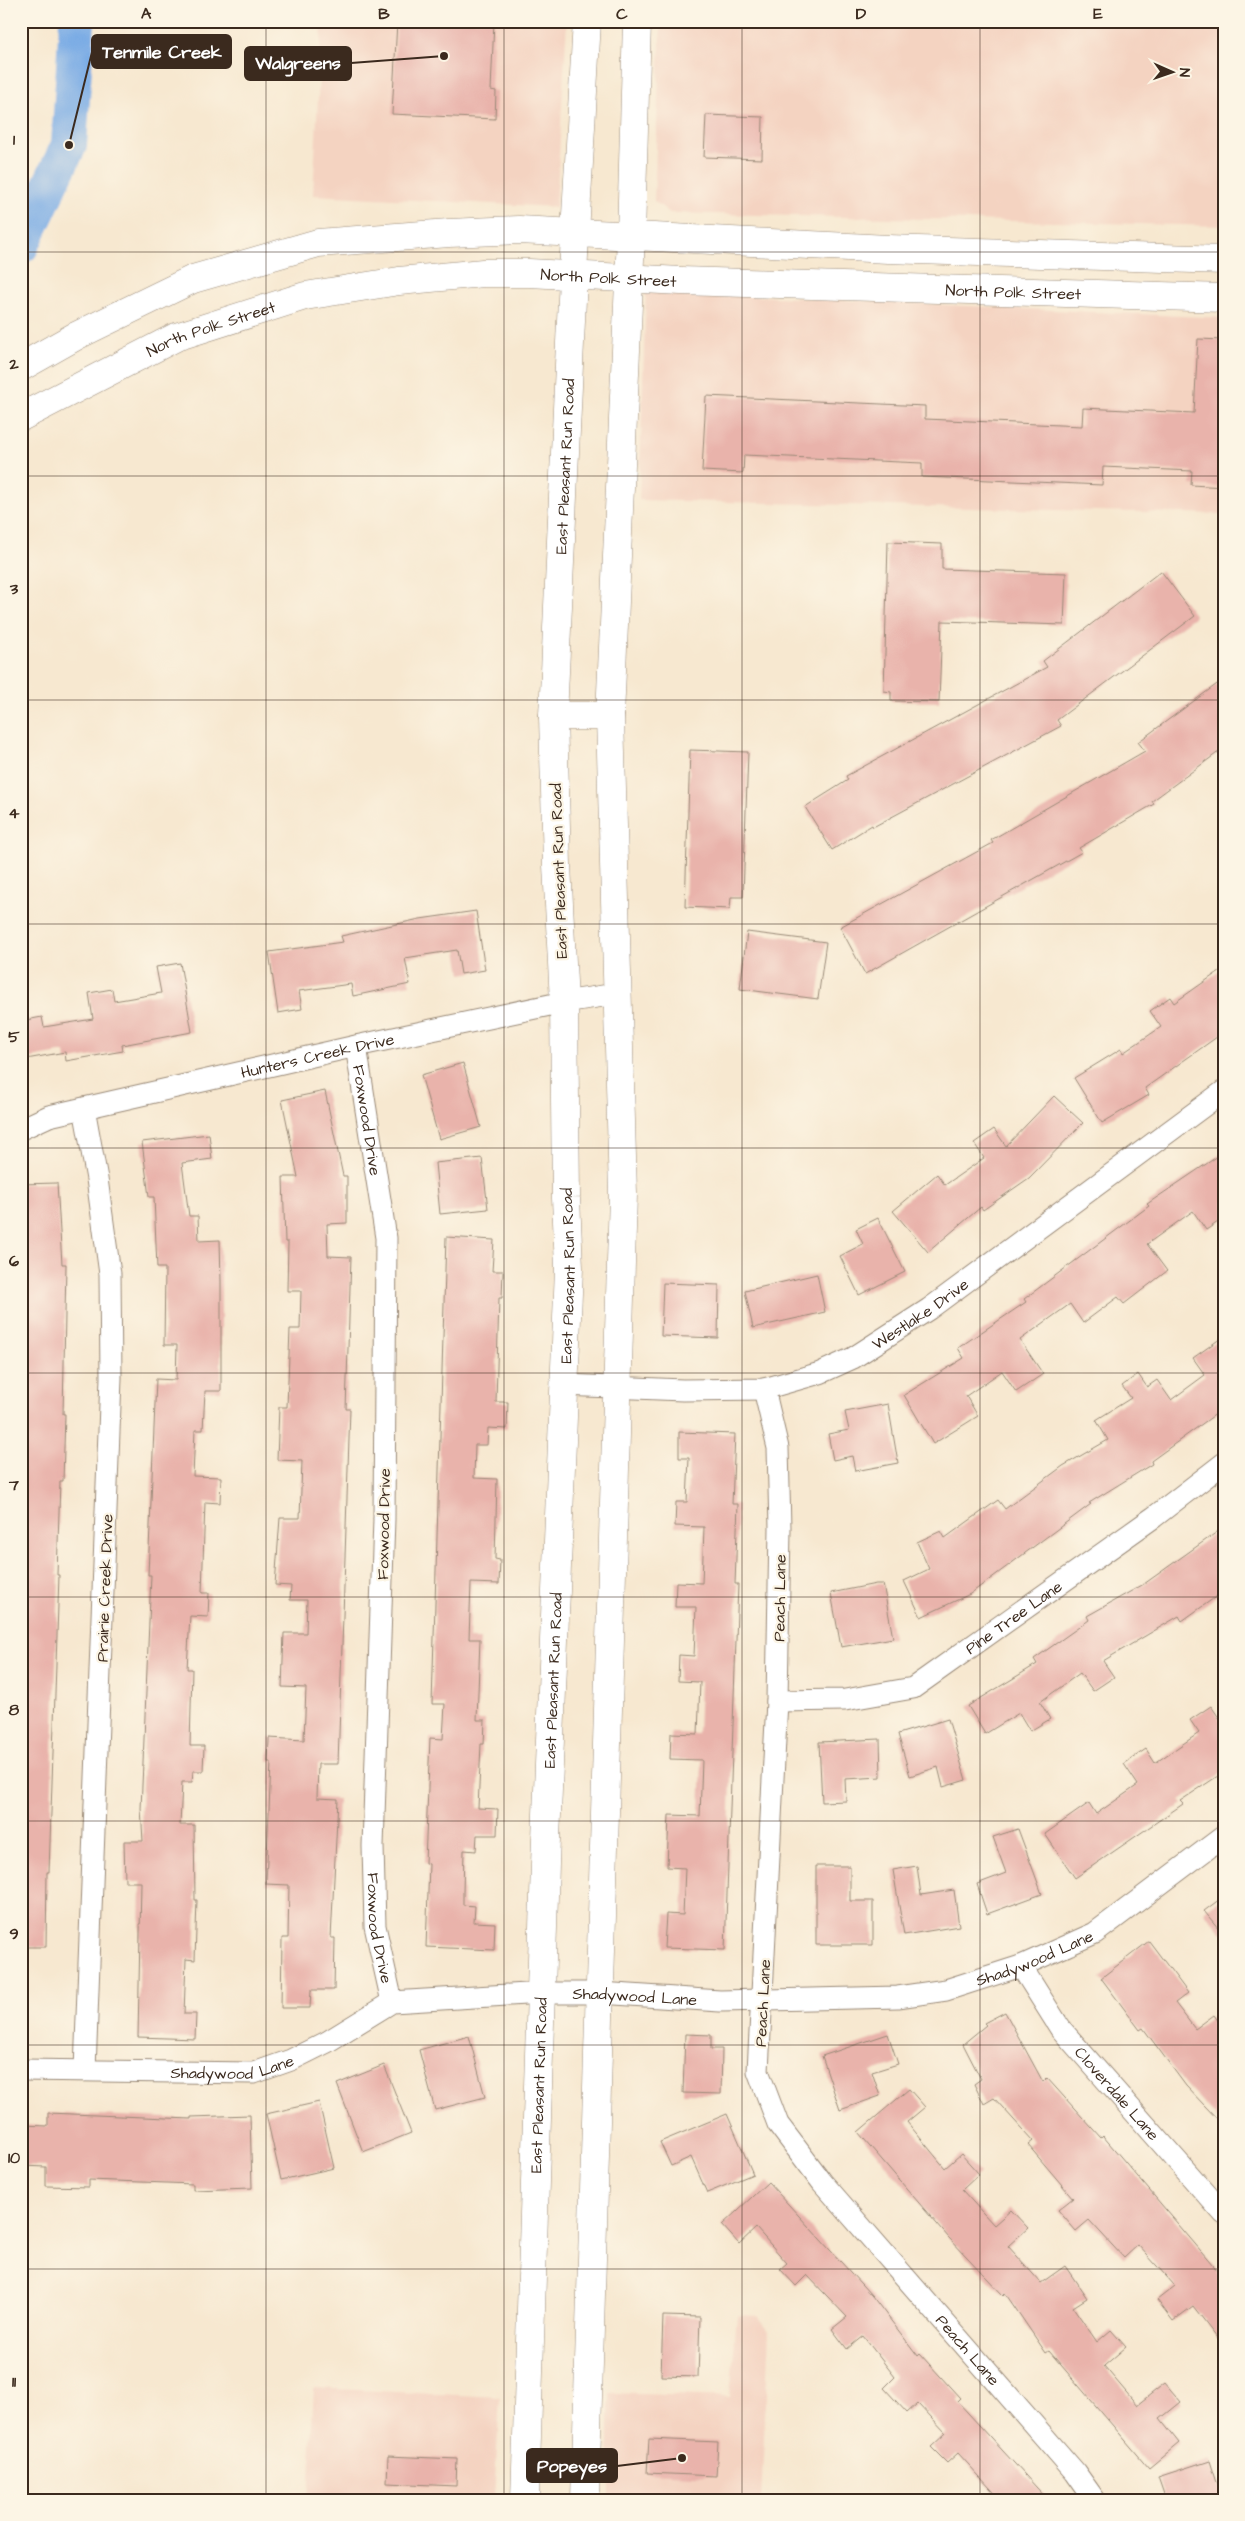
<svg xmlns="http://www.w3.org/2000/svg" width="1245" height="2521" viewBox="0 0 1245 2521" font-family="'Architects Daughter',sans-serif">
<rect width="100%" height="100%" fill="#fcf5e5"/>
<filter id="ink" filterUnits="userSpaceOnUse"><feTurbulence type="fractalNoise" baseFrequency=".02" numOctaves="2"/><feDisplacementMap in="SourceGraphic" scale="10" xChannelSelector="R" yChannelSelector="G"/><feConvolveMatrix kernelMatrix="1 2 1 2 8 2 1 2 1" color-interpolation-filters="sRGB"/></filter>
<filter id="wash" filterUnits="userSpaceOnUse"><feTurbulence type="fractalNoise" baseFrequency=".0096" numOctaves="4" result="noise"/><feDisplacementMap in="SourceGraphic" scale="20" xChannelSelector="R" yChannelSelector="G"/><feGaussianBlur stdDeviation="1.12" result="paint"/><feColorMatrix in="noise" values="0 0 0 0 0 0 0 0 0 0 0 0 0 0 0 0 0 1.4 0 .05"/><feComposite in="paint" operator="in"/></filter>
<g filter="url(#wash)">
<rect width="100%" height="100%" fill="#f7e8d0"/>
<!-- built -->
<g fill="#f4d3c1">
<polygon points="322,21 567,21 556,207 313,195"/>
<polygon points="661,21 1224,21 1224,226 670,213 654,201"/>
<polygon points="646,291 1224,318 1224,514 639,500"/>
<polygon points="737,2315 757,2316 769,2331 761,2500 609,2500 609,2393 730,2397"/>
<polygon points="314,2388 500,2397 494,2500 308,2500"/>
</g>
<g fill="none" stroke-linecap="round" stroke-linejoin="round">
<!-- river -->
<polyline stroke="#79abe5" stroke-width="36" points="21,246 69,145 77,21"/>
</g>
<g id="blocks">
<!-- building -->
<g fill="#e9b3ab">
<polygon points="397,21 494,21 491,90 496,91 495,119 392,114"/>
<polygon points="706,115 763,117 762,159 704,157"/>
<polygon points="1198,339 1224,340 1224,487 1191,485 1192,471 1103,467 1102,485 922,477 922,463 744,455 743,473 702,471 706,396 925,406 925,419 1082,426 1083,408 1194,413"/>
<polygon points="888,542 942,544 942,569 1066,573 1064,625 942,621 939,702 891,701 891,692 884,691"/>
<polygon points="1161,571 1195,616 1057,720 1061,726 873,827 872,825 832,850 805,807 848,780 846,776 1047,667 1043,661"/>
<polygon points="1224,679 1224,748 1152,801 1154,804 1079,848 1082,852 865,974 840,927 993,843 991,840 1145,751 1138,742"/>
<polygon points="690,750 748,752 743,897 731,897 730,909 685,907"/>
<polygon points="476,911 485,970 461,974 457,950 405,958 410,984 353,996 351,984 299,991 302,1009 278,1013 269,952 343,942 341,936 420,919"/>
<polygon points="747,932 826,942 818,999 740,989"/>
<polygon points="180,963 192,1032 122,1045 123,1051 66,1061 65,1052 21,1060 21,1021 42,1017 44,1027 93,1019 89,993 112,989 114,1001 161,993 156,967"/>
<polygon points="1224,968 1224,1032 1145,1088 1149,1095 1102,1123 1074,1078 1121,1049 1123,1053 1161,1027 1150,1011 1170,997 1174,1003"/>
<polygon points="463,1063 481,1127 439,1139 421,1075"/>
<polygon points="325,1091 343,1176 347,1176 347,1223 327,1224 328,1256 351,1257 346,1409 350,1409 338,1764 318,1764 317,1798 338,1799 331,1938 335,1938 334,1990 311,1990 310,2008 281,2008 282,1938 288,1938 289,1885 266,1884 271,1762 268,1762 269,1738 304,1740 306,1688 282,1687 284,1633 306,1633 307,1600 290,1600 291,1586 275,1585 280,1518 300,1518 302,1461 277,1460 279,1407 287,1407 290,1329 300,1329 301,1291 287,1291 288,1242 285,1242 283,1177 298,1177 282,1100"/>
<polygon points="1054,1096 1083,1123 1029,1178 983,1210 981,1207 928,1252 893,1211 937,1174 945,1185 984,1158 974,1143 994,1129 1006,1146"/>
<polygon points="209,1134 212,1159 182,1163 189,1216 198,1216 199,1241 220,1240 221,1281 221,1391 205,1391 203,1430 195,1430 193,1476 221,1477 220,1503 205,1502 202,1593 209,1593 208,1617 190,1616 187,1669 192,1669 190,1746 204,1746 203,1771 193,1771 192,1782 182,1782 180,1825 194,1825 195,1900 197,1900 195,1960 186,1959 184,2014 196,2014 195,2039 138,2037 141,1882 125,1882 124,1841 143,1841 141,1809 151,1575 148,1575 156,1379 176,1380 177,1345 164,1345 165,1268 157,1268 154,1197 149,1197 142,1142"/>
<polygon points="1224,1152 1224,1218 1206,1230 1193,1211 1147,1244 1167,1271 1124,1304 1118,1297 1083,1323 1070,1304 1020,1340 1043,1374 1016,1392 1002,1371 966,1396 978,1416 933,1444 904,1395 964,1358 958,1348 1026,1302 1024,1299 1149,1206 1147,1204"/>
<polygon points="482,1158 488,1209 440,1214 435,1163"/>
<polygon points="57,1183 62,1264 66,1264 63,1414 65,1414 63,1481 60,1481 57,1575 59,1575 49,1872 47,1872 46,1947 21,1947 21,1184"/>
<polygon points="878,1218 905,1272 859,1295 840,1256 863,1244 856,1229"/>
<polygon points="446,1237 494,1240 492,1271 503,1271 502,1298 499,1298 496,1402 508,1402 507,1429 488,1428 487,1445 475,1445 474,1478 497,1479 495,1559 500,1560 499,1584 471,1583 469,1639 480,1639 477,1720 485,1720 484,1744 481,1744 478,1808 498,1809 497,1835 477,1835 476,1851 464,1850 463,1893 463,1905 475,1906 474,1922 495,1923 494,1950 426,1947 429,1864 425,1863 430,1738 443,1739 445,1704 432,1704"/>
<polygon points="817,1274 825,1312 753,1328 745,1291"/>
<polygon points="663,1283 719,1285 718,1338 661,1336"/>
<polygon points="1224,1336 1224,1408 1151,1461 1152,1464 1089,1503 1091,1504 970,1594 921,1617 904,1581 929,1569 917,1542 941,1531 945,1538 998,1500 1005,1509 1063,1466 1108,1440 1096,1420 1131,1398 1122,1386 1138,1374 1147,1387 1157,1380 1171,1400 1205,1375 1193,1358"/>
<polygon points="888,1404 898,1463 855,1471 852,1456 833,1460 828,1434 849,1430 845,1412"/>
<polygon points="679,1432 735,1434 732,1504 738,1504 735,1584 738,1584 725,1950 664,1948 666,1914 683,1915 685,1868 667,1867 669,1815 700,1816 702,1760 670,1759 671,1733 698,1734 700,1682 678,1681 679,1655 694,1656 696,1607 675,1607 676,1582 702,1583 704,1527 675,1526 676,1502 687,1502 689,1458 679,1458"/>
<polygon points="1224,1527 1224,1591 1182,1621 1179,1616 1103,1661 1114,1677 1093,1691 1080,1673 1040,1702 1050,1719 1030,1731 1019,1713 985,1734 968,1706 1037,1664 1034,1659 1089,1620 1087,1616 1144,1584"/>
<polygon points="876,1584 883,1584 893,1638 841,1647 831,1593"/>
<polygon points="1211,1706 1224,1725 1224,1772 1180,1801 1183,1804 1075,1878 1045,1834 1089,1803 1096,1814 1138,1785 1124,1764 1146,1749 1155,1763 1199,1733 1190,1720"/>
<polygon points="948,1719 966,1780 943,1787 938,1767 910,1776 898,1734"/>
<polygon points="880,1739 881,1777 845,1779 846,1801 822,1802 819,1742"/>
<polygon points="1018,1829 1042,1894 987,1914 977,1884 1006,1873 993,1837"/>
<polygon points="816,1866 850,1866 850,1901 873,1901 873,1945 816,1945"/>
<polygon points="917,1866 921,1895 954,1890 959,1926 904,1935 893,1870"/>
<polygon points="1224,1896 1224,1935 1204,1911"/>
<polygon points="1149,1941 1188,1993 1175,2003 1195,2029 1214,2015 1224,2029 1224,2126 1186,2086 1143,2028 1140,2030 1101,1978"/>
<polygon points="1005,2012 1043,2082 1047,2078 1101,2138 1103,2136 1224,2278 1224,2346 1193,2306 1173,2321 1157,2300 1175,2286 1138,2245 1124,2258 1089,2220 1076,2231 1058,2210 1073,2198 1028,2145 1033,2141 994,2098 984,2104 974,2084 981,2079 963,2044 986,2025 984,2023"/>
<polygon points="685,2034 711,2035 711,2049 722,2049 721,2094 683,2093"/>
<polygon points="888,2034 898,2064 872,2072 880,2096 840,2110 822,2056"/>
<polygon points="469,2036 485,2097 435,2110 419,2050"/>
<polygon points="384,2065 411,2133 363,2152 337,2084"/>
<polygon points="909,2089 925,2107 907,2122 945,2168 961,2154 979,2174 962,2190 994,2225 1011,2210 1028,2228 1008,2246 1041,2283 1065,2266 1087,2298 1073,2307 1097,2342 1111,2330 1126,2347 1104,2366 1137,2405 1165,2383 1181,2402 1160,2419 1179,2443 1149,2468 1049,2351 1046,2353 1005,2293 1003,2295 949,2238 858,2132"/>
<polygon points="319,2102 334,2168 281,2180 266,2114"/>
<polygon points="48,2113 191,2119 191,2117 250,2115 252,2188 193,2190 193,2184 89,2180 89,2187 46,2186 46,2167 21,2166 21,2125 48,2126"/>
<polygon points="727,2114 753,2174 707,2193 691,2157 671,2166 660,2142"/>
<polygon points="768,2182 872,2296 918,2356 920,2354 960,2398 957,2401 1048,2500 1001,2500 958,2453 947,2463 931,2447 946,2433 918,2403 907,2413 884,2388 895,2377 863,2336 847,2349 832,2329 847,2317 807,2275 796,2286 780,2269 787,2263 756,2228 739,2244 722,2225"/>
<polygon points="663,2316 700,2317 698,2377 661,2376"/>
<polygon points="649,2439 718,2442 716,2476 647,2473"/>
<polygon points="388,2456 457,2459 456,2486 387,2483"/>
<polygon points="1210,2460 1223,2500 1166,2500 1158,2477"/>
</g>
</g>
</g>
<g filter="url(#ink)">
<use href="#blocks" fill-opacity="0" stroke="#998977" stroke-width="1"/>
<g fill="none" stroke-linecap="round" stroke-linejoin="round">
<!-- minor casing -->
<g stroke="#998977" stroke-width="23">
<g id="minor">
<path id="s1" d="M 356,1046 L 386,1238 L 384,1519 L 373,1846 L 375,1926 L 392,2002"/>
<polyline points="84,1108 97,1179 110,1274 111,1378 85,2070"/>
<path id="s2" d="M 21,1129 L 49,1116 L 356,1046 L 564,1002 L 616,994"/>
<path id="s3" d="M 563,1385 L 683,1390 L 764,1389 L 820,1373 L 853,1358 L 929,1309 L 1224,1091"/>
<path id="s4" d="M 764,1389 L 778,1448 L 780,1528 L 777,1701 L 758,2071 L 778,2124 L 822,2182 L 1075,2472 L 1095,2500"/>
<path id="s5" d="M 777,1701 L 845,1700 L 913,1688 L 1154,1517 L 1224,1463"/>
<path id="s6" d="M 1021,1966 L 1060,2028 L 1224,2214"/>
<path id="s7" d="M 21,2070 L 254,2073 L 291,2060 L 327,2042 L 392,2002 L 542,1993 L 600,1993 L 720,2001 L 898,1997 L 946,1990 L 1021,1966 L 1095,1933 L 1224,1836"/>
</g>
</g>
<!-- secondary casing -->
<g stroke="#998977" stroke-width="29">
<g id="secondary">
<polyline points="21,367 76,336 193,279 318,243 449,233 519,230 888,249 1224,260"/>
<path id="s8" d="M 21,417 L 176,337 L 305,296 L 399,281 L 483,273 L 529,273 L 681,281 L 1224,298"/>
<polyline points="553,716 610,716"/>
<path id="s9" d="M 525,2500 L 545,1864 L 569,1268 L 566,1198 L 564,1002 L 557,865 L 553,716 L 575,233 L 587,21"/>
<polyline points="585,2500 623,1194 610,716 631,236 637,21"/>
</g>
</g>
<!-- minor -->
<use href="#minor" stroke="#fff" stroke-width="21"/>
<!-- secondary -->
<use href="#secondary" stroke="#fff" stroke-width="28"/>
</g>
</g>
<!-- grid -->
<path fill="none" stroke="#3b2a1e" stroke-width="1" stroke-opacity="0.55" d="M 266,21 L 266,2500M 504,21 L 504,2500M 742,21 L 742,2500M 980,21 L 980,2500M 21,252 L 1224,252M 21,476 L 1224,476M 21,700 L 1224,700M 21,924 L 1224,924M 21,1148 L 1224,1148M 21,1373 L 1224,1373M 21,1597 L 1224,1597M 21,1821 L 1224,1821M 21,2045 L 1224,2045M 21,2269 L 1224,2269"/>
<g text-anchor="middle" stroke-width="4.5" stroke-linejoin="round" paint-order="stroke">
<!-- street labels -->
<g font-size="16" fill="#3b2a1e" stroke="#fcf5e5">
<text dy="6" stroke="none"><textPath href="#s8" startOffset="615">North Polk Street</textPath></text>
<text dy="6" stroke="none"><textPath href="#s8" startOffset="1020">North Polk Street</textPath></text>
<text dy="6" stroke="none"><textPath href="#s8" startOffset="210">North Polk Street</textPath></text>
<text dy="6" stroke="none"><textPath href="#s9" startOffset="2035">East Pleasant Run Road</textPath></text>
<text transform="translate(558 871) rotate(-92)" y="6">East Pleasant Run Road</text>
<text dy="6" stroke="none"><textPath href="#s2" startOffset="306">Hunters Creek Drive</textPath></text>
<text dy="6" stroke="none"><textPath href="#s1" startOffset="75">Foxwood Drive</textPath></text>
<text dy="6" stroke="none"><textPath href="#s9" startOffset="1225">East Pleasant Run Road</textPath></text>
<text dy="6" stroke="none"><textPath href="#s3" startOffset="376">Westlake Drive</textPath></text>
<text transform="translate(383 1524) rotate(-89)" y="6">Foxwood Drive</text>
<text transform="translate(104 1588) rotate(-88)" y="6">Prairie Creek Drive</text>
<text transform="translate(779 1598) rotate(-89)" y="6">Peach Lane</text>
<text dy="6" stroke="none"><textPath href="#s5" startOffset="260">Pine Tree Lane</textPath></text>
<text dy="6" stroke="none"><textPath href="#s9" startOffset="820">East Pleasant Run Road</textPath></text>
<text dy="6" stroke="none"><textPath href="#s1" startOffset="885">Foxwood Drive</textPath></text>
<text dy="6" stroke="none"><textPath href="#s7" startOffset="1038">Shadywood Lane</textPath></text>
<text dy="6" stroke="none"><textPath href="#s7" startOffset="632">Shadywood Lane</textPath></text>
<text transform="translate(762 2003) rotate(-87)" y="6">Peach Lane</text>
<text dy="6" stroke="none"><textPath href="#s7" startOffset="212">Shadywood Lane</textPath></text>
<text dy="6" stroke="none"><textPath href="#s9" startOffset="415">East Pleasant Run Road</textPath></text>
<text dy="6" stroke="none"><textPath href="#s6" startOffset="160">Cloverdale Lane</textPath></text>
<text dy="6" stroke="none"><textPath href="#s4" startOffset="1036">Peach Lane</textPath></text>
</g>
</g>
<!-- callouts -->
<path fill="none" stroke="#3b2a1e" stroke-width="2" d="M69 145L92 52M444 56L351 63M682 2458L617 2466"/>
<g fill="#3b2a1e" stroke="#fcf5e5" stroke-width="2">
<circle cx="69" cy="145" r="5"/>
<circle cx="444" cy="56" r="5"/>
<circle cx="682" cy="2458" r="5"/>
</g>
<g fill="#3b2a1e" stroke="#3b2a1e" stroke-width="2">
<rect x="92" y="35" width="139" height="33" rx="5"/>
<rect x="245" y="47" width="106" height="33" rx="5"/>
<rect x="527" y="2449" width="90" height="33" rx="5"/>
</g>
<g font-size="18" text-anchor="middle" font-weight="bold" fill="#fff">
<text x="162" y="58">Tenmile Creek</text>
<text x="298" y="69">Walgreens</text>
<text x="572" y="2472">Popeyes</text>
</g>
<!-- margin -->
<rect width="1245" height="2521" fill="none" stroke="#fcf5e5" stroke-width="55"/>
<!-- north arrow -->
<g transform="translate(1172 72) rotate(92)" stroke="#fcf5e5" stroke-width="4" paint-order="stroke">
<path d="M0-4L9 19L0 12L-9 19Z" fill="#3b2a1e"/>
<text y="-8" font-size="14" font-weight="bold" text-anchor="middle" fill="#3b2a1e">N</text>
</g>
<rect x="28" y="28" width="1190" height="2466" fill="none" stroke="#3b2a1e" stroke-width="2"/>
<g font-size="16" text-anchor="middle" font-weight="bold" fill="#3b2a1e">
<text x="146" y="19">A</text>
<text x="384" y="19">B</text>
<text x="622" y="19">C</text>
<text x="861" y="19">D</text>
<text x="1098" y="19">E</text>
<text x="14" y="145">1</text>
<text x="14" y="369">2</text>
<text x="14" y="594">3</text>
<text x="14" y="818">4</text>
<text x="14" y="1042">5</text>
<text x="14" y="1266">6</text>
<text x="14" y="1490">7</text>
<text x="14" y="1715">8</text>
<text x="14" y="1939">9</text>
<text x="14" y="2163">10</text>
<text x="14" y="2387">11</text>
</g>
</svg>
